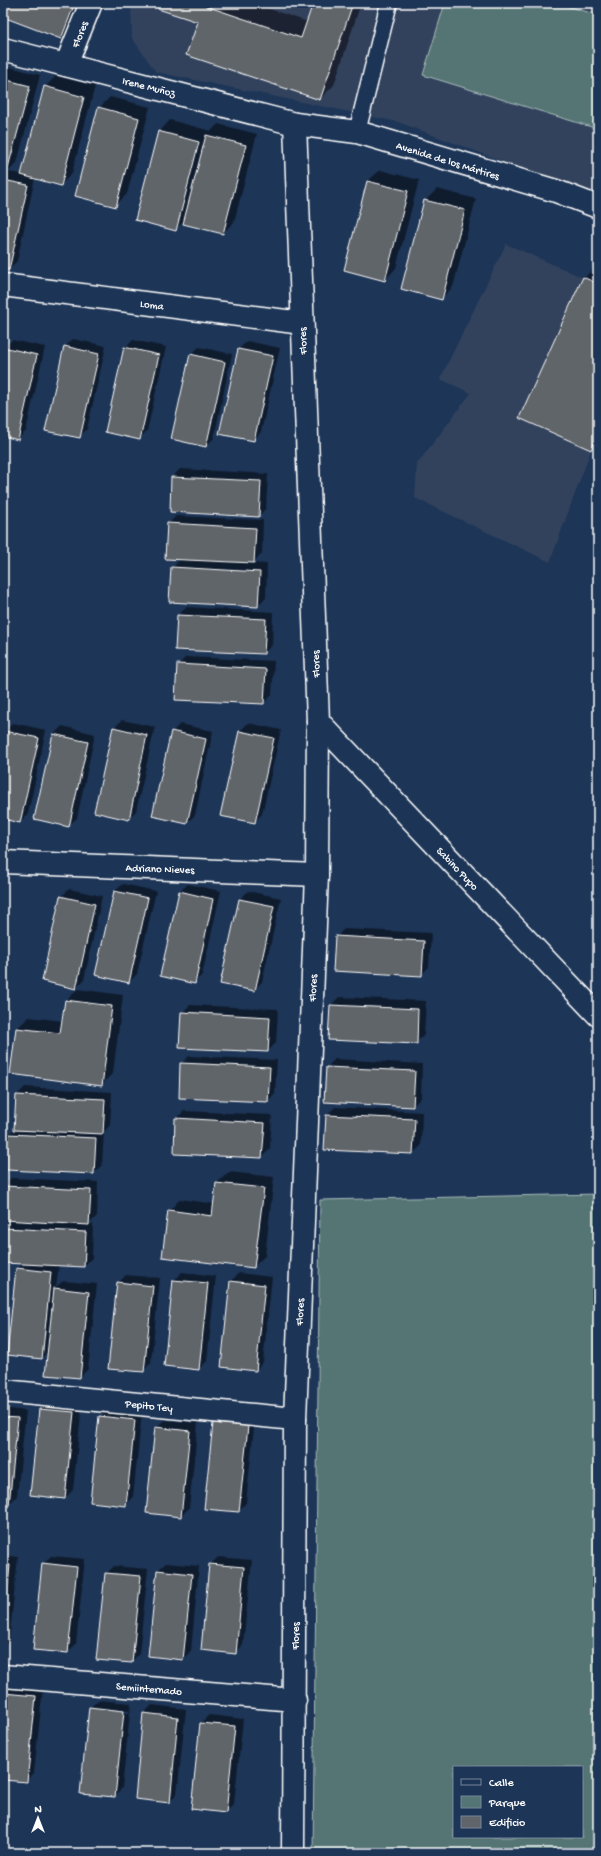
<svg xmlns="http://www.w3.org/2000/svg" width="601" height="1856" viewBox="0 0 601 1856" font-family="'Gochi Hand',sans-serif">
<rect width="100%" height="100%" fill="#1d3557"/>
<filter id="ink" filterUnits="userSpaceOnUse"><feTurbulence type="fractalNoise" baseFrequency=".025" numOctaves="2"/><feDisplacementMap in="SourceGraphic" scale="8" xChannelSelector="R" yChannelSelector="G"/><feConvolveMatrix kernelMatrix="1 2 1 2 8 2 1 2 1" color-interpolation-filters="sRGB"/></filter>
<g filter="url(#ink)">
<!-- built -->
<g fill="#31435d">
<polygon points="131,3 598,3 598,197 398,122 156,72 132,38"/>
<polygon points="506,244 598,284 598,440 591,450 550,562 415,498 417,464 471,393 440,379"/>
</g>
<!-- green -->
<g fill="#547575" stroke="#aababa" fill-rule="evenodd">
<polygon points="445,3 557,3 598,15 598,129 423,75"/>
<path d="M 598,1194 L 598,1853 L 313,1853 L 320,1200 ZM 454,1767 L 582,1767 L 582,1837 L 454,1837 Z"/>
</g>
<!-- shadow -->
<g fill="#0007" fill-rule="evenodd">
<polygon points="3,3 82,3 72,27 61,38 3,16"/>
<polygon points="161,3 252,3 308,22 314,3 361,3 334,85 320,99 199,22"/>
<polygon points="3,65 40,75 17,163 8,172 22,174 45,87 56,76 95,86 72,173 61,185 35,178 17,261 9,269 3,268"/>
<polygon points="110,97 150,107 127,194 115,206 99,108"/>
<polygon points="170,120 211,131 218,124 257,134 234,222 223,233 182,223 175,230 159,132"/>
<polygon points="380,170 419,180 396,268 385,280 368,181"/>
<polygon points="437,189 476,199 453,287 442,298 425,201"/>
<polygon points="598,264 598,442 590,449 584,278"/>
<polygon points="73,339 106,346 87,429 79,437 65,347"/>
<polygon points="12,340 45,347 26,431 18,439 3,435 3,352 4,348"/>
<polygon points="133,340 166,347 147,431 139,439 125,348"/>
<polygon points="247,341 280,348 261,432 253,440 239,349"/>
<polygon points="199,347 232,354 214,438 206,446 191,354"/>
<polygon points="180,469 268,474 266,508 259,516 172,477"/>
<polygon points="176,516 263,520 262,554 252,563 267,564 266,598 258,606 172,568 181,558 168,524"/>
<polygon points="186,607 273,612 272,645 264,653 178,615"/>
<polygon points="186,657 274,661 272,695 264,703 178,665"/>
<polygon points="122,720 155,727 136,811 128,819 114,728"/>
<polygon points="13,723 46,730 28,814 20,822 3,818 3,741 5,731"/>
<polygon points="248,723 281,730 262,814 254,822 240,731"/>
<polygon points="180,724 213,731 195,815 187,823 172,732"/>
<polygon points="62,726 95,734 77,818 69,825 54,734"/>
<polygon points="123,884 156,891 137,974 129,982 115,891"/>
<polygon points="188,884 221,891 202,975 194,983 180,891"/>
<polygon points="69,889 102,896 84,980 76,988 61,897"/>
<polygon points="248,891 281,898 262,982 254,990 240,899"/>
<polygon points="344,929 431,933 429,967 421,975 336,937"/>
<polygon points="77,989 123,995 113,1073 102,1084 11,1073 17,1028 29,1017 63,1021 66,1001"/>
<polygon points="339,997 426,1001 424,1035 416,1043 331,1005"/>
<polygon points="190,1005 278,1009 276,1043 268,1051 182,1013"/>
<polygon points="189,1056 277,1060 275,1093 268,1101 181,1064"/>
<polygon points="335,1059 422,1064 421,1098 413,1106 327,1067"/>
<polygon points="25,1087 112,1092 110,1125 104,1132 102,1165 94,1173 8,1135 15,1128 17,1095"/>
<polygon points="335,1107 422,1112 421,1146 413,1153 327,1115"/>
<polygon points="184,1111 272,1115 270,1149 262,1157 176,1119"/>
<polygon points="229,1172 274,1177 265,1256 253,1267 169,1211 180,1199 215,1204 217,1183"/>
<polygon points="11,1178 98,1182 97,1216 89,1224 93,1224 92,1258 84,1266 59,1265 56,1287 63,1281 97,1284 88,1369 80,1377 48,1351 42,1358 17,1269 23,1263 3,1262 3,1223 6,1220 3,1219 3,1186"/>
<polygon points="182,1272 216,1276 207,1361 199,1369 165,1365 174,1280"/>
<polygon points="239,1273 272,1277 263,1362 256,1370 231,1281"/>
<polygon points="126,1275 160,1278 151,1363 143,1371 118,1283"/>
<polygon points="48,1401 82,1405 73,1490 65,1498 40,1409"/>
<polygon points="3,1408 26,1411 17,1496 9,1504 3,1504"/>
<polygon points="108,1409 142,1412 133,1497 125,1505 100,1417"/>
<polygon points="222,1415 255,1418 246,1503 238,1511 205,1508 214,1423"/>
<polygon points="164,1420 198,1423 189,1508 181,1516 156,1428"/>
<polygon points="3,1555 18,1557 9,1642 3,1648"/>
<polygon points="51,1556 85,1559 76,1644 68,1652 43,1564"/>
<polygon points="218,1557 252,1560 243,1645 235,1653 210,1565"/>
<polygon points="166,1563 199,1566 191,1651 183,1659 158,1570"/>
<polygon points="114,1566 148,1569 139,1654 131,1662 106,1574"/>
<polygon points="9,1685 43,1688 34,1773 26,1781 3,1779 3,1691"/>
<path d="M 98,1700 L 131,1703 L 122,1788 L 115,1796 L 90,1708 ZM 95,1707 L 129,1711 L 129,1713 L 95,1709 Z"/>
<polygon points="152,1705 186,1709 177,1794 169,1802 144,1713"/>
<polygon points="209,1715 243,1719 234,1804 226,1812 192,1808 201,1723"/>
</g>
<!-- building -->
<g fill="#60656b" stroke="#fff">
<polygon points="3,3 75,3 61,39 3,17"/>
<polygon points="160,3 197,3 301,38 313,3 353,3 320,100 186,55 198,22 158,9"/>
<polygon points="3,79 30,86 6,175 3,175"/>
<polygon points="44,86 84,97 61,186 21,175"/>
<polygon points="98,107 139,118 116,207 75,196"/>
<polygon points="158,131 199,142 176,231 135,220"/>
<polygon points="206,135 246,145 223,234 183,224"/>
<polygon points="3,180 28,185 9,270 3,269"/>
<polygon points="367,181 408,191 385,281 344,270"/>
<polygon points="424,200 465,210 442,300 401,289"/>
<polygon points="583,277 598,284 598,434 591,450 519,418"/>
<polygon points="64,346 99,354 80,438 45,431"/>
<polygon points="3,347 37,355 18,440 3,436"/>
<polygon points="124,347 159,355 140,440 105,432"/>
<polygon points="238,349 273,356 254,441 219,434"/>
<polygon points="190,354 225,362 206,447 171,439"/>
<polygon points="171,477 261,481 259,517 170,512"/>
<polygon points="167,523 256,528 254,563 165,559"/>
<polygon points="171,567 260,572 258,607 169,602"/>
<polygon points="177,615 266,619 264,654 175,650"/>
<polygon points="177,664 266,669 264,704 175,700"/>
<polygon points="113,727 147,735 129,820 94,812"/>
<polygon points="4,731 39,738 20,823 3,819"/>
<polygon points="171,731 206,739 187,824 152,816"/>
<polygon points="239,731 274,738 255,823 220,816"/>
<polygon points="53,734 88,742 69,827 34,819"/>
<polygon points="114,891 148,898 129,983 95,975"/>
<polygon points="179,891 213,899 195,984 160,976"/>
<polygon points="60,896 95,904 76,989 42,981"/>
<polygon points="239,899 274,906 255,991 220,984"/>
<polygon points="335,936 424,941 422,976 333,971"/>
<polygon points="65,1000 112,1006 102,1086 10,1074 16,1028 60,1033"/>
<polygon points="330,1005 418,1009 417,1044 328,1040"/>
<polygon points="181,1012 270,1017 268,1052 179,1048"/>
<polygon points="180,1063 270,1067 268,1102 179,1098"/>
<polygon points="326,1067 415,1071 413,1107 324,1102"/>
<polygon points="16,1095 105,1099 103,1134 14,1130"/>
<polygon points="326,1115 415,1119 413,1154 324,1150"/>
<polygon points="175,1118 265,1123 262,1158 174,1154"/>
<polygon points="7,1134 96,1138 94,1174 6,1170"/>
<polygon points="216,1183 264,1188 254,1268 162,1257 168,1210 212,1216"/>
<polygon points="3,1186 91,1190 89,1225 3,1220"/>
<polygon points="3,1228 86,1232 84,1267 3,1263"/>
<polygon points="16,1268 51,1272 42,1359 7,1355"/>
<polygon points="173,1280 208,1283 199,1370 164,1366"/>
<polygon points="230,1281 265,1285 256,1371 221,1367"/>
<polygon points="117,1282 153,1286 144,1372 108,1369"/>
<polygon points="54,1288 89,1292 80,1378 45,1375"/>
<polygon points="39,1409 74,1412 65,1499 30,1495"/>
<polygon points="99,1416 135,1420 126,1506 90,1502"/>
<polygon points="3,1417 18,1418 9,1505 3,1505"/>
<polygon points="213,1423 248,1426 239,1512 204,1509"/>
<polygon points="155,1427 190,1431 181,1517 146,1513"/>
<polygon points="42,1563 77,1567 68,1653 33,1650"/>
<polygon points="3,1564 10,1565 3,1634"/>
<polygon points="209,1564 244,1567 236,1654 201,1650"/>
<polygon points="157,1570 192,1574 183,1660 148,1656"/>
<polygon points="105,1573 141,1576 132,1663 96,1660"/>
<polygon points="3,1693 36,1696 27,1782 3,1780"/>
<polygon points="89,1707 124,1711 115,1797 80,1794"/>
<polygon points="143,1713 178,1717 170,1803 135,1799"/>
<polygon points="200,1723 235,1726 226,1813 191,1809"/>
</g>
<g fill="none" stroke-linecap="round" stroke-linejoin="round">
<!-- service casing -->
<g stroke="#fff" stroke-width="19">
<polyline id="service" points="357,132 389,3"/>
</g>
<!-- minor casing -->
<g stroke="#fff" stroke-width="25">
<g id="minor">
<polyline points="3,49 295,124 357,132 556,191 598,207"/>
<polyline points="66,65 91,3"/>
<polyline points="3,285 302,323"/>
<polyline points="318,721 598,1015"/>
<polyline points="3,862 317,875"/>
<polyline points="3,1391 295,1419"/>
<polyline points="3,1676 295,1700"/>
<polyline points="293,1853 295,1419 317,875 318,721 295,124"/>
</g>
</g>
<!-- service -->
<use href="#service" stroke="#1d3557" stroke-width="16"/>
<!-- minor -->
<use href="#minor" stroke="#1d3557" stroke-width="22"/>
</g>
</g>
<g text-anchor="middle" stroke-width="3" stroke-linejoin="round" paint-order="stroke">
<!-- street labels -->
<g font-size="11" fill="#fff" stroke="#1d3557">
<text transform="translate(79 34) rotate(-69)" y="4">Flores</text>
<text transform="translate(149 86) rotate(14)" y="4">Irene Muñoz</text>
<text transform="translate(448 160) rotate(17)" y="4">Avenida de los Mártires</text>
<text transform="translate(152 304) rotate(7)" y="4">Loma</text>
<text transform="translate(302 341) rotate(-92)" y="4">Flores</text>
<text transform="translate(315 664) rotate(-92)" y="4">Flores</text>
<text transform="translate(160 868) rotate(2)" y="4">Adriano Nieves</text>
<text transform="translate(458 868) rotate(46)" y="4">Sabino Pupo</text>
<text transform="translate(312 988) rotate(-88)" y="4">Flores</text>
<text transform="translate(299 1312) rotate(-88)" y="4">Flores</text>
<text transform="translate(149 1405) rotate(6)" y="4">Pepito Tey</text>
<text transform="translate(295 1636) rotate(-90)" y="4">Flores</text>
<text transform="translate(149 1688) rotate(5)" y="4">Semiinternado</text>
</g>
</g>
<!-- margin -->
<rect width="601" height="1856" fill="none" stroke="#1d3557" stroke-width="16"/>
<rect x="8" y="8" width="585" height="1840" fill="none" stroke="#fff" stroke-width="1.5" filter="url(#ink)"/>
<!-- legend -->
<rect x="453" y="1766" width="130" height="72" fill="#1d3557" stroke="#77869a"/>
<rect x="461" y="1779" width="20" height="6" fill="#1d3557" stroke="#77869a"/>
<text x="489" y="1786" font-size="12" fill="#ffffff">Calle</text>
<rect x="461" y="1796" width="20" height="12" fill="#547575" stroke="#77869a"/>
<text x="489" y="1806" font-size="12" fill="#ffffff">Parque</text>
<rect x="461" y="1816" width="20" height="12" fill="#60656b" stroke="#77869a"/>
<text x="489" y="1826" font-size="12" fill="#ffffff">Edificio</text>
<!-- north arrow -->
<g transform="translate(38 1818)" stroke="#1d3557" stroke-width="3" paint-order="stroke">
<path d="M0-3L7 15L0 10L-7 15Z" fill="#ffffff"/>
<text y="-6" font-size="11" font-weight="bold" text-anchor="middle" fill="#ffffff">N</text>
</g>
</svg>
